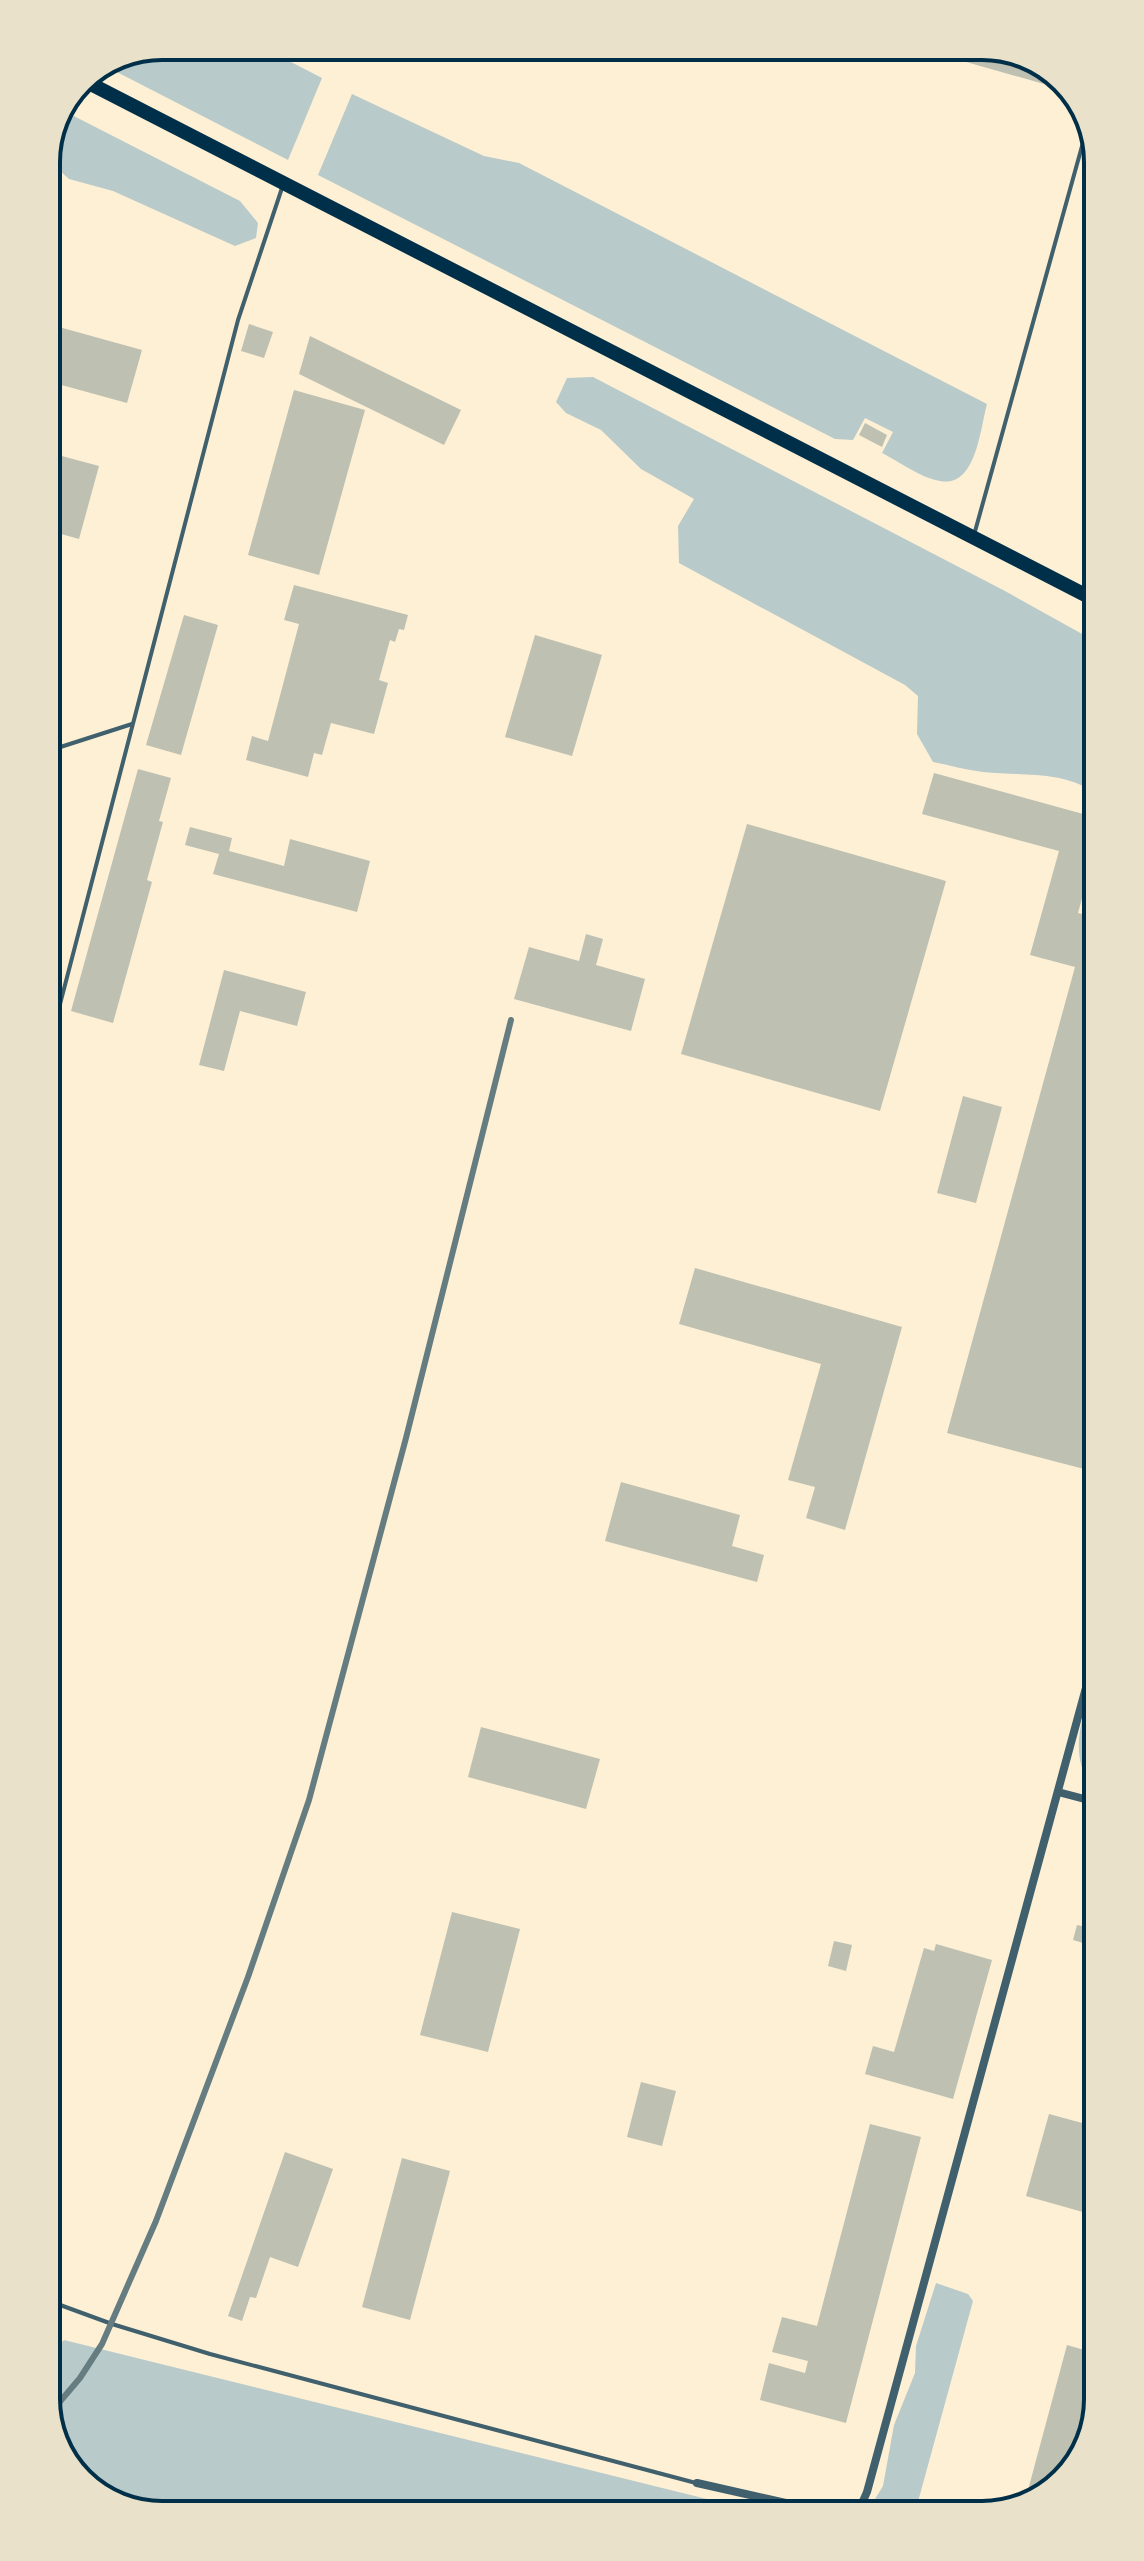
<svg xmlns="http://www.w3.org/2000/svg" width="1144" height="2561" viewBox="0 0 1144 2561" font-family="Helvetica,sans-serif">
<rect width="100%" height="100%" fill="#fdf0d5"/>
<!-- green -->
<g fill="#b9caca">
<polygon points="162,46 260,46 322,78 288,160 109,68"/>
<path d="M 352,94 L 484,156 L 519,163 L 987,404 C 980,430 976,488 940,481 C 921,478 900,462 882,453 L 893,432 L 865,418 L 853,440 L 835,439 L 318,175 Z"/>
<polygon points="66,112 240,201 258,223 256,238 235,246 113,191 69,179 46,158"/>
<path d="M 593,377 L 1005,591 L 1093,640 L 1094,792 C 1061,770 1020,776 983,772 C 966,770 949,765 933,762 L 917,734 L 918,696 L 905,685 L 679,563 L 678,526 L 694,499 L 641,469 L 601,430 L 566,413 L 556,402 L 567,378 Z"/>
<path d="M 1096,1672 L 1096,1788 C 1063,1760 1086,1706 1096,1672 Z"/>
<polygon points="936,2283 968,2294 973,2301 916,2509 866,2510 872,2504 883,2486 894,2425 915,2373 916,2346"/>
<polygon points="64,2340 731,2505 760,2510 154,2515 92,2491 52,2436 52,2353"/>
</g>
<!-- building -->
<g fill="#bec0b2">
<polygon points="910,46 990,46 1052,70 1060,81 1058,88"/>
<polygon points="249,324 273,332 264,358 241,351"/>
<polygon points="59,327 142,350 127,403 47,381 47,370"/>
<polygon points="310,336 461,410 444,445 299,374"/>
<polygon points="294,390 365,410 319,575 248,555"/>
<polygon points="865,423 887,435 882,447 859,435"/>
<polygon points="47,452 99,466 79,539 47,530"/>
<polygon points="294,585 408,615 404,630 399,629 395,642 390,640 379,680 388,683 374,734 331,723 322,755 314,753 308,777 246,760 252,736 268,741 299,624 284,620"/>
<polygon points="184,615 218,625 181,755 146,745"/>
<polygon points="535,635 602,655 572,756 505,737"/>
<polygon points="138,769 171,778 159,821 163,822 147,880 152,882 113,1023 71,1011"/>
<polygon points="934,773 1094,817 1094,855 1078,913 1094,917 1095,1432 1084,1469 947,1433 1075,967 1030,955 1059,851 922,814"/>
<polygon points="747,824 946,881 880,1111 681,1054"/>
<polygon points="190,827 232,838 229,851 284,866 290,839 370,861 357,912 213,874 219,854 185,845"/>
<polygon points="586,934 603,939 596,965 645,979 631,1031 514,999 529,947 579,961"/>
<polygon points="224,970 306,992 297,1026 240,1011 224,1071 199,1065"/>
<polygon points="963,1096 1002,1107 976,1203 937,1193"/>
<polygon points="695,1268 902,1327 845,1530 806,1518 815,1487 788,1480 821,1364 679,1324"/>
<polygon points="621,1482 740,1515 732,1546 764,1555 757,1582 605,1541"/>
<polygon points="481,1727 600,1759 586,1809 468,1777"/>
<polygon points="1096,1876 1097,1876 1097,1947 1073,1940 1077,1925 1082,1926"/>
<polygon points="51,1902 57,1903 52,1922 51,1922"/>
<polygon points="452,1912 520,1929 488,2052 420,2035"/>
<polygon points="834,1941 852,1945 846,1971 828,1966"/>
<polygon points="936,1944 992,1960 953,2099 865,2074 873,2046 894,2052 924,1948 934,1951"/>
<polygon points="641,2082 676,2091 662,2146 627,2137"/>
<polygon points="1049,2114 1097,2127 1097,2216 1026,2196"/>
<polygon points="870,2124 921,2137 846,2423 760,2400 769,2363 805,2373 808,2361 772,2352 782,2317 817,2326"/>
<polygon points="285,2152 333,2169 298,2267 270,2257 256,2298 250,2297 242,2321 228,2316"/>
<polygon points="402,2158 450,2171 410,2320 362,2307"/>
<polygon points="1067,2345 1098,2354 1098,2399 1078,2464 1024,2505"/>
</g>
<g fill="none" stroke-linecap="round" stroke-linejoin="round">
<!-- service -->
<g stroke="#3f606c" stroke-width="4">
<polyline points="974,535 1089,121"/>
<polyline points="48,751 132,724"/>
<polyline points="49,1112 52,1099 49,1054 59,1008 238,320 282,188"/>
<polyline points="52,2302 112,2324 210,2354 696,2483"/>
</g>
<!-- minor -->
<g stroke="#3f606c" stroke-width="8">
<polyline points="1058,1792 1096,1802"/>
<polyline points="697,2483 817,2510"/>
<polyline points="853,2510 863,2501 867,2492 1096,1651"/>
</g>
<!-- primary -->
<polyline stroke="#003049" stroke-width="14" points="81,79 1093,599"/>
<!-- rail -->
<polyline stroke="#657d81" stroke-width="6" points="52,2411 80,2378 102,2344 156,2221 248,1977 309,1800 406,1438 511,1020"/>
</g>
<!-- crop -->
<path d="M0 0H1144V2561H0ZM162 60H982A102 102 0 0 1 1084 162V2399A102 102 0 0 1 982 2501H162A102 102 0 0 1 60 2399V162A102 102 0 0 1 162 60Z" fill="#e9e1ca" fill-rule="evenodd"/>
<path fill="none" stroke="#003049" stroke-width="4" d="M162 60H982A102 102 0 0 1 1084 162V2399A102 102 0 0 1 982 2501H162A102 102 0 0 1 60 2399V162A102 102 0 0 1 162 60Z"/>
</svg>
